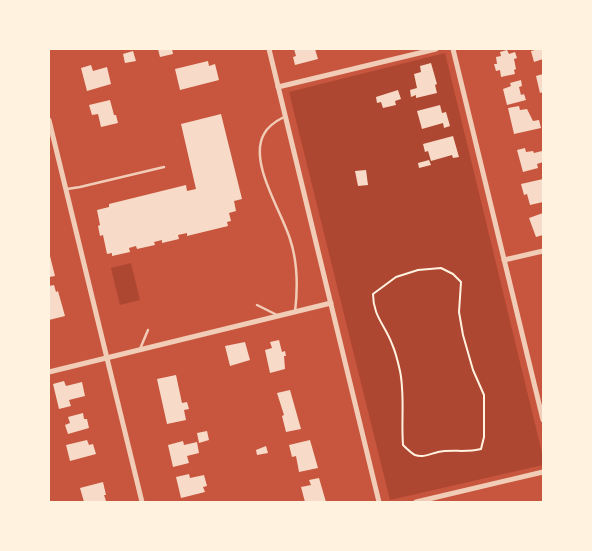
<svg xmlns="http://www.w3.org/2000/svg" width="592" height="551" viewBox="0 0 592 551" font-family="'Asap Condensed',sans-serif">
<rect width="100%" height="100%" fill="#c8553d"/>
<!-- green -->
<g fill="#ae4732">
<polygon points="445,53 543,457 543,465 390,500 289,92"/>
<polygon points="131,263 140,300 120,305 111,268"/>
</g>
<!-- building -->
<g fill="#f7dbc8">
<polygon points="158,49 172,49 173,54 160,57"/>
<polygon points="294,49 315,49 318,59 295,65 293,57 296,56"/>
<polygon points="539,49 543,49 543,59 534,62 531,51"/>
<polygon points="507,50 509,54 515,52 517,58 514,59 516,69 514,70 515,74 501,77 500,70 496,71 494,64 497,64 496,57 501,56 500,52"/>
<polygon points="133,51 136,61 125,63 123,54"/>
<polygon points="208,61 209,66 215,64 219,80 180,90 175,69"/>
<polygon points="431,63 437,84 435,85 437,93 416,98 416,95 411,97 410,90 417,88 414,74 421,72 420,66"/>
<polygon points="91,65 93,71 107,67 111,84 87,91 81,68"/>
<polygon points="543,74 543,92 540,93 536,76"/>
<polygon points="521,80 522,86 519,87 521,95 524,94 526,100 507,105 503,89 511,86 510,83"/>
<polygon points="398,90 401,99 395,101 396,105 383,108 381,102 377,103 376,97"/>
<polygon points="110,100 114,115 116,115 118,123 101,127 98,114 92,115 89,105"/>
<polygon points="440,105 442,113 446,112 450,126 444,128 443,123 422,129 417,111"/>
<polygon points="519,106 520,110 527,109 533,121 539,120 541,128 514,134 508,108"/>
<polygon points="221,114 242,199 234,201 236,211 229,213 231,221 227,222 228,226 187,236 187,233 178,235 179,239 162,243 162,240 154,242 155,245 137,249 136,246 129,248 130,252 112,256 112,253 107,254 103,235 100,236 98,226 100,225 97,210 109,207 109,204 186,185 187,191 196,189 181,124"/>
<polygon points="453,136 459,157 453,158 452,155 431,161 428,151 425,152 423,144"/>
<polygon points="525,148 526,152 533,151 534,153 542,151 543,162 537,164 538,168 523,172 517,150"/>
<polygon points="429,160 431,165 419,168 418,163"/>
<polygon points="366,170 368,185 358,186 355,171"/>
<polygon points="543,179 543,202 530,205 527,194 524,195 521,184"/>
<polygon points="543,213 543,235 536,237 529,218"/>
<polygon points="49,252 55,276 49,277"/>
<polygon points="54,285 56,292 58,291 65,316 49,320 49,286"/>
<polygon points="279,340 282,352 285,351 286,356 284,356 285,369 270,373 265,350 272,348 270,342"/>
<polygon points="245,342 250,360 230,366 225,346"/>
<polygon points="176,375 182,403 187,402 189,409 184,410 186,420 167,424 157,379"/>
<polygon points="64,381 66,386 82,382 85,396 69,400 71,406 59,409 53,384"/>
<polygon points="290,390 301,429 286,432 282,416 284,415 277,393"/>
<polygon points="83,413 84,419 87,419 89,428 68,434 65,425 70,423 68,417"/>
<polygon points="207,431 209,440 199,443 197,433"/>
<polygon points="87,440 89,445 93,444 96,454 70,461 66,445"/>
<polygon points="310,440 318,468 299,472 296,456 292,457 289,445"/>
<polygon points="183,441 184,445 197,442 199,453 187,456 189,463 173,467 168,445"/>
<polygon points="266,446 268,453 257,455 256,450"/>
<polygon points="189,474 190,478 204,475 207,486 203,487 205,492 181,498 176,477"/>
<polygon points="319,478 326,502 305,502 301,487 311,485 309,480"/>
<polygon points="103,482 106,495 104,495 106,501 84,502 80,488"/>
</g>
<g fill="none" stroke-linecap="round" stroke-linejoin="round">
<!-- path -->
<path stroke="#fff3e0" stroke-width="2" d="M 441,268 L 453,274 L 461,282 L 459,312 L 463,335 L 473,370 L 484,395 L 484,437 L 481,449 C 466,453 452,449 438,452 C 430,454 423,458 415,455 C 411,453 406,448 403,445 C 401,420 405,395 400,371 C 398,362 396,353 392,344 C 385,325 373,316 373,294 L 396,277 L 418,270 Z"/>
<!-- service -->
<g stroke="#f1ccb7" stroke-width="2.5">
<path d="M 284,117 C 276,121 268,126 264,134 C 248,162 282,212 290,239 C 298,263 298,287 295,312"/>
<polyline points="67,189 80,187 164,167"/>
<polyline points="257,305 277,315"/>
<polyline points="140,349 148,330"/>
</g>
<!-- minor -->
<g stroke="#f1ccb7" stroke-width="5">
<polyline points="269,49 379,502"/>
<polyline points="453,49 543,420"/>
<polyline points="278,87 436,49"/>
<polyline points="49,120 142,502"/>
<polyline points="504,260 543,251"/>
<polyline points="49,372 331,303"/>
<polyline points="416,502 543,472"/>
</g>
</g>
<!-- border -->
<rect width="592" height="551" fill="none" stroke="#fff3e0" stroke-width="100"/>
</svg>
